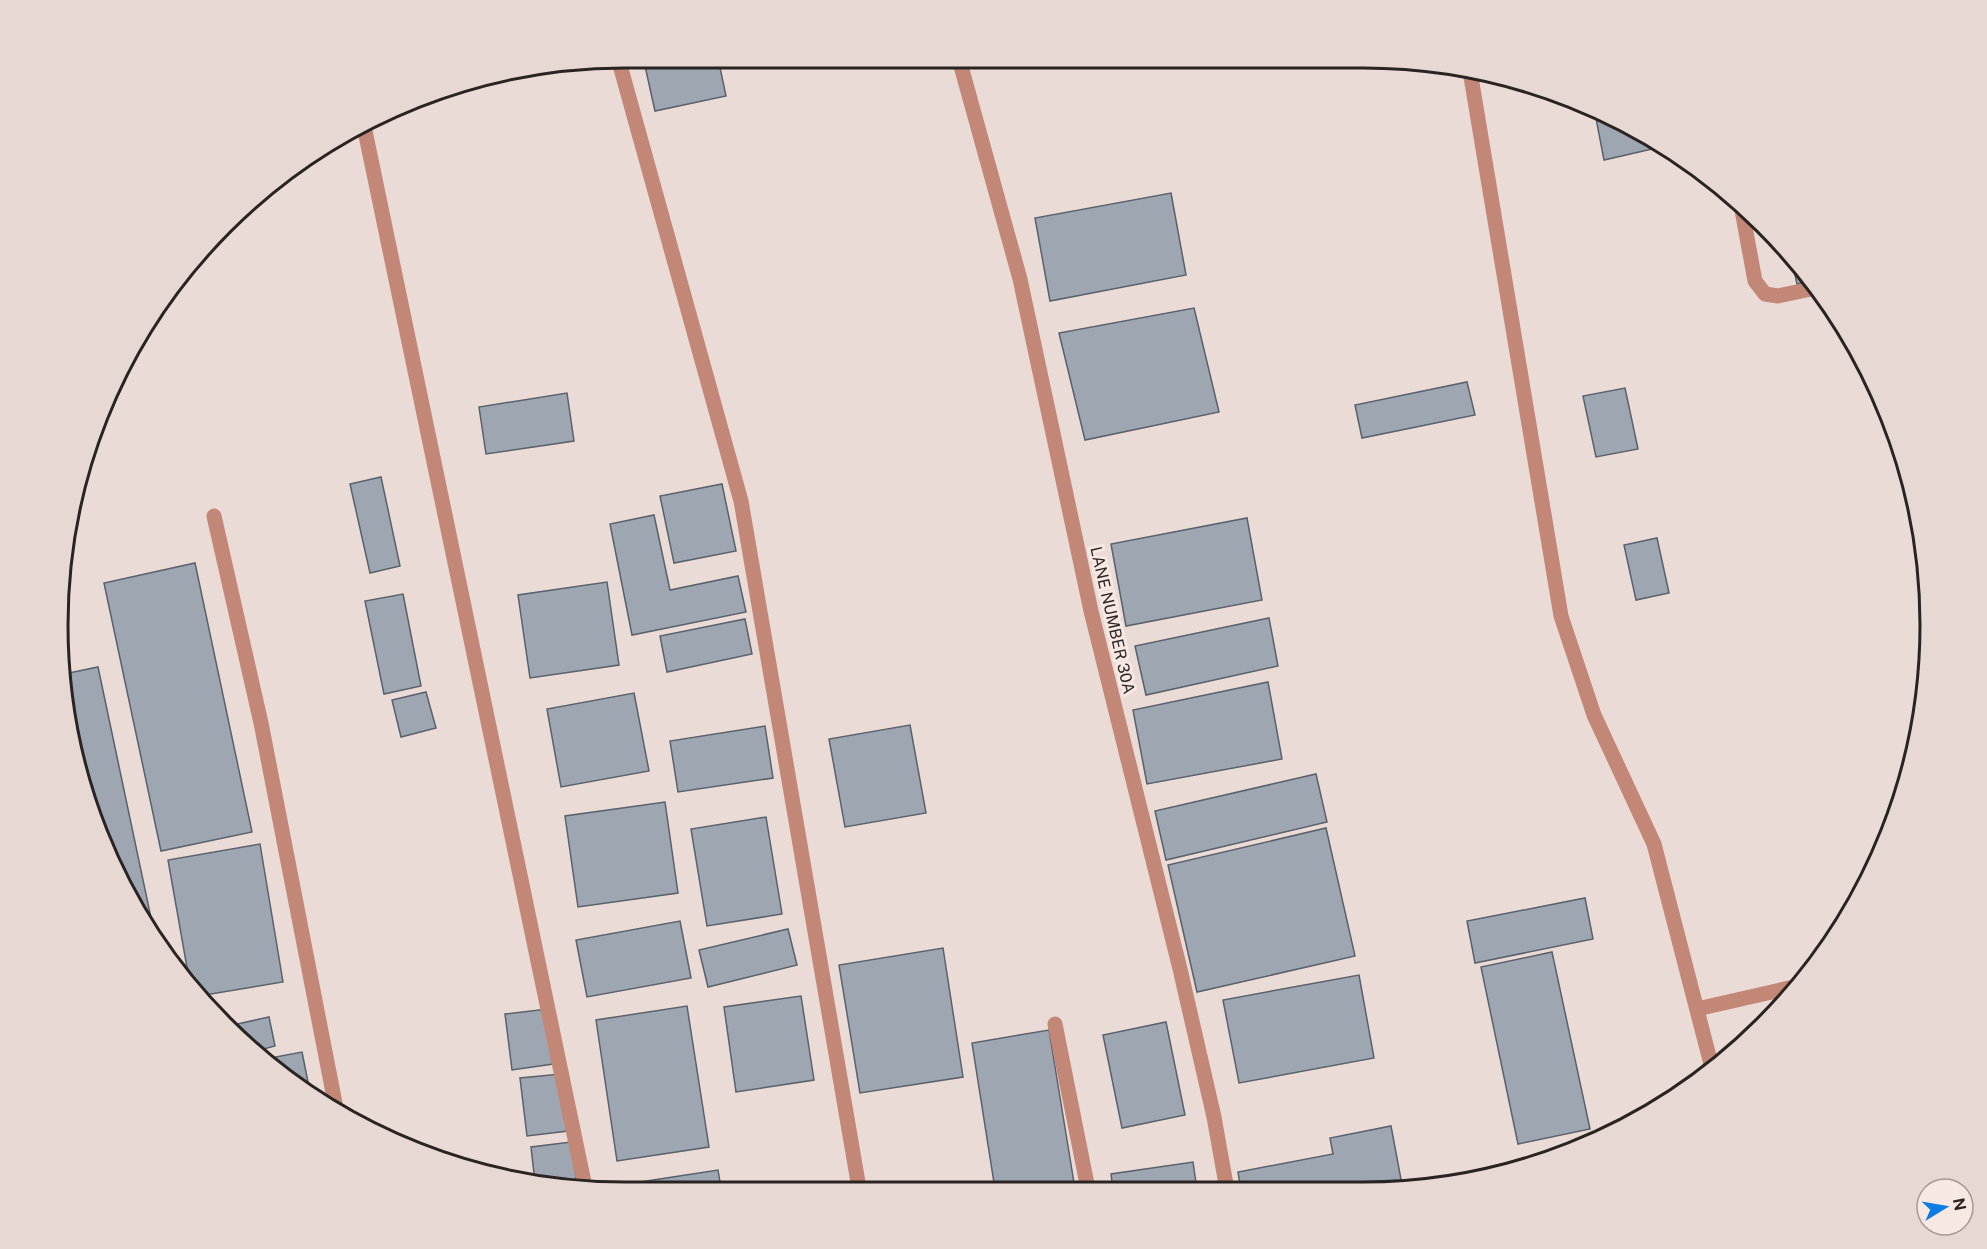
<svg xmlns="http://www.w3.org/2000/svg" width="1987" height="1249" viewBox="0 0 1987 1249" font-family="'Public Sans',sans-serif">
<rect width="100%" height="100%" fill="#ebdbd6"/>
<!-- building -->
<g fill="#9da6b1" stroke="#59616b" stroke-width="1.5">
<polygon points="643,57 718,58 726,96 655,111"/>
<polygon points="1594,108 1661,147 1604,160"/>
<polygon points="1171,193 1186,275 1050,301 1035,218"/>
<polygon points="1790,252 1811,281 1797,284"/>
<polygon points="1194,308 1219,412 1085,440 1059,333"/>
<polygon points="1467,382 1475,415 1362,438 1355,405"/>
<polygon points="1625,388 1638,449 1596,457 1583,396"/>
<polygon points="567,393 574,441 486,454 479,407"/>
<polygon points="381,477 400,566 370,573 350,484"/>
<polygon points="722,484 736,551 674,563 660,496"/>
<polygon points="654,515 670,590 738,576 746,612 632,635 610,524"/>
<polygon points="1247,518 1262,600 1126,626 1111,544"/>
<polygon points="1657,538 1669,593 1636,600 1624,545"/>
<polygon points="195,563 252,832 161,851 104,583"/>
<polygon points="607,582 619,665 530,678 518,595"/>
<polygon points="403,594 421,686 384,694 365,601"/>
<polygon points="1269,618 1278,666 1146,695 1135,646"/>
<polygon points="745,619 752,654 667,672 660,636"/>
<polygon points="98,667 154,932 150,933 76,772 64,674"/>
<polygon points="1268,682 1282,759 1147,784 1133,710"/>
<polygon points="426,692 436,728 401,737 392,700"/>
<polygon points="634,693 649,771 561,787 547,709"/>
<polygon points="910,725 926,813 845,827 829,739"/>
<polygon points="765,726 773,778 678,792 670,741"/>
<polygon points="1316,774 1327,822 1166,860 1155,811"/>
<polygon points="665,802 678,893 578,907 565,816"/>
<polygon points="766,817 782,914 707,926 691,829"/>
<polygon points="1326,828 1355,956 1197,992 1168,865"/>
<polygon points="260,844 283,982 205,995 189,979 168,860"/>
<polygon points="1585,898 1593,939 1475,963 1467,921"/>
<polygon points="680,921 691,978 587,997 576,940"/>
<polygon points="788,929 797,965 708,987 699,950"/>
<polygon points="943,948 963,1077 860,1093 839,965"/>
<polygon points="1552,952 1590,1129 1518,1144 1481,967"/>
<polygon points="1359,975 1374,1058 1239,1083 1223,1000"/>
<polygon points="801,996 814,1080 736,1092 724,1007"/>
<polygon points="687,1006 709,1147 617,1161 596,1020"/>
<polygon points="547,1009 553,1064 512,1070 505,1014"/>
<polygon points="269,1017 275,1046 256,1051 233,1025"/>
<polygon points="1166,1022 1185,1115 1122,1128 1103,1035"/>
<polygon points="1049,1030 1075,1189 995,1189 972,1043"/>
<polygon points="302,1052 310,1092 279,1075 265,1059"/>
<polygon points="561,1074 568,1131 527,1136 520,1078"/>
<polygon points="1391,1126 1403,1190 1241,1190 1238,1172 1333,1154 1330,1138"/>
<polygon points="571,1142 577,1187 551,1187 535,1183 531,1147"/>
<polygon points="1579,1146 1510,1173 1473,1179 1472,1171"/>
<polygon points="1193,1162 1197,1190 1113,1190 1111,1174"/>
<polygon points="718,1170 721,1188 621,1187 621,1185"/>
</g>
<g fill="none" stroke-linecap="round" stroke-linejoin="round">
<!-- service -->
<g stroke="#c38777" stroke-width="15">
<polyline points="1697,1009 1798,986"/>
<polyline points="1055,1024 1088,1189"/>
</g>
<!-- minor -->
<g stroke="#c38777" stroke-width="15">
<polyline points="618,58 741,501 859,1188"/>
<polyline points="959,59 1020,279 1091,611 1180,969 1214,1117 1227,1190"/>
<polyline points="1470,71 1561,616 1594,715 1654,844 1712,1068"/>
<polyline points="364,126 585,1187"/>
<polyline points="1741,205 1755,281 1765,294 1778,296 1816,288"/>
<polyline points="214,516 261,723 336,1108"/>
</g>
</g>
<g text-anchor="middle" stroke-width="6" stroke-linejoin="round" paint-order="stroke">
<!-- street labels -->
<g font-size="16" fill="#292321" stroke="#f8e8e3">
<text transform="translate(1113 620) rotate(77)" y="6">LANE NUMBER 30A</text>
</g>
</g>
<!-- crop -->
<path d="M0 0H1987V1249H0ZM625 68H1363A557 557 0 0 1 1920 625V625A557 557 0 0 1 1363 1182H625A557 557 0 0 1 68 625V625A557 557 0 0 1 625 68Z" fill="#e7d8d3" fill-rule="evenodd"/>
<path fill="none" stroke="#292321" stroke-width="3" d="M625 68H1363A557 557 0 0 1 1920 625V625A557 557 0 0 1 1363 1182H625A557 557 0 0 1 68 625V625A557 557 0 0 1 625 68Z"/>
<!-- north arrow -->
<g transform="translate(1945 1207) rotate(79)"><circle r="28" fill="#f8e8e3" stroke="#a59995" stroke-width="1.5"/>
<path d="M0-4.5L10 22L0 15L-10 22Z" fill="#0d7ce3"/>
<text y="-9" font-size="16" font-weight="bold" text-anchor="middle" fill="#292321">N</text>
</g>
</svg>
